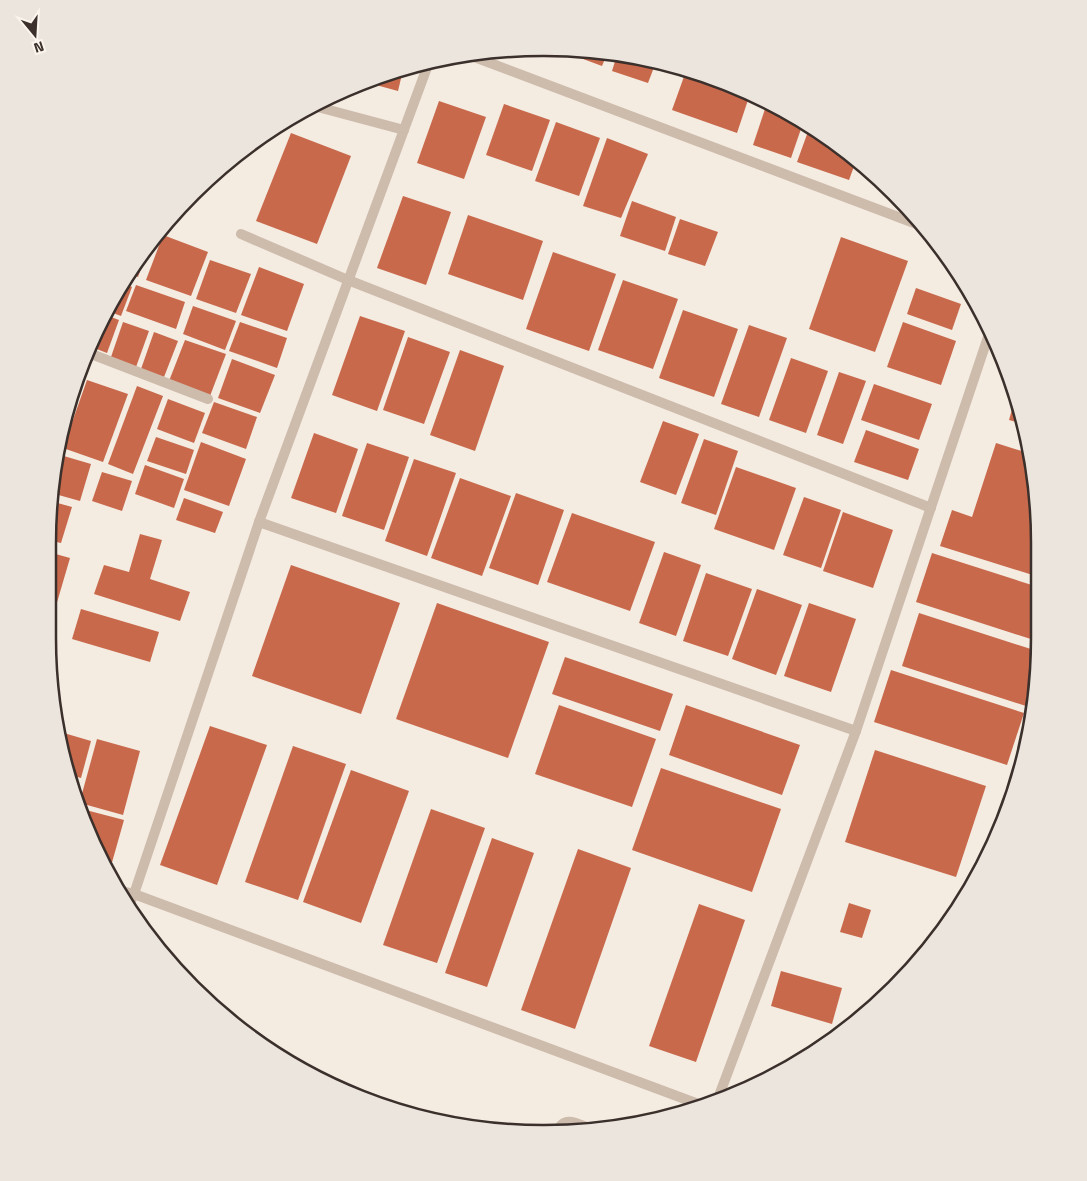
<svg xmlns="http://www.w3.org/2000/svg" width="1087" height="1181" viewBox="0 0 1087 1181" font-family="'Titillium Web',sans-serif">
<rect width="100%" height="100%" fill="#f4ebe1"/>
<!-- building -->
<g fill="#c8694b">
<polygon points="576,51 586,52 607,54 602,66 575,56"/>
<polygon points="617,55 641,57 656,62 648,83 612,71"/>
<polygon points="403,70 398,91 365,82"/>
<polygon points="686,71 734,85 750,94 737,133 672,110"/>
<polygon points="439,101 486,117 464,179 417,163"/>
<polygon points="767,103 803,123 791,158 753,145"/>
<polygon points="504,104 550,120 532,171 486,155"/>
<polygon points="556,122 600,138 579,196 535,181"/>
<polygon points="810,126 819,131 856,161 849,180 797,162"/>
<polygon points="291,133 351,156 317,244 256,221"/>
<polygon points="607,138 648,154 621,218 583,206"/>
<polygon points="403,196 451,212 426,285 377,268"/>
<polygon points="632,201 676,217 665,251 620,236"/>
<polygon points="468,215 543,241 523,300 448,274"/>
<polygon points="680,219 718,232 705,266 668,254"/>
<polygon points="163,235 208,252 191,296 146,280"/>
<polygon points="841,237 908,261 875,352 809,329"/>
<polygon points="149,246 138,277 128,273 131,268"/>
<polygon points="553,252 616,274 589,351 526,329"/>
<polygon points="210,260 251,274 236,313 196,299"/>
<polygon points="259,267 304,284 287,331 241,315"/>
<polygon points="623,280 678,299 653,369 598,350"/>
<polygon points="123,283 132,287 121,316 108,311"/>
<polygon points="136,285 185,302 176,329 126,311"/>
<polygon points="916,288 961,304 952,330 907,314"/>
<polygon points="193,306 236,321 225,350 183,334"/>
<polygon points="683,310 738,329 714,397 659,378"/>
<polygon points="106,315 119,320 107,353 89,346"/>
<polygon points="360,316 405,331 377,411 332,395"/>
<polygon points="123,322 149,331 136,367 111,357"/>
<polygon points="240,322 287,338 277,368 229,351"/>
<polygon points="903,322 956,341 941,385 887,367"/>
<polygon points="749,325 787,338 759,417 721,404"/>
<polygon points="154,332 178,341 164,377 141,369"/>
<polygon points="408,337 450,352 424,424 383,410"/>
<polygon points="185,340 226,354 210,396 169,381"/>
<polygon points="460,350 504,366 475,451 430,435"/>
<polygon points="791,358 828,371 806,433 769,420"/>
<polygon points="232,359 275,375 260,413 218,398"/>
<polygon points="839,372 866,381 843,444 817,435"/>
<polygon points="87,380 128,394 103,462 63,448"/>
<polygon points="874,384 932,404 919,440 861,420"/>
<polygon points="137,386 163,396 133,474 108,464"/>
<polygon points="168,399 205,413 194,443 157,429"/>
<polygon points="1015,399 1023,424 1009,420"/>
<polygon points="214,402 257,417 246,449 202,433"/>
<polygon points="663,421 699,434 676,495 640,482"/>
<polygon points="866,430 919,449 908,480 854,462"/>
<polygon points="314,433 358,449 336,513 291,498"/>
<polygon points="156,437 194,450 186,474 147,461"/>
<polygon points="704,439 738,451 716,515 681,503"/>
<polygon points="201,442 246,459 229,506 184,490"/>
<polygon points="367,443 409,457 384,530 342,516"/>
<polygon points="996,443 1031,454 1039,543 1039,577 940,546 952,510 972,517"/>
<polygon points="57,454 91,464 80,501 55,494"/>
<polygon points="414,459 456,473 427,556 385,541"/>
<polygon points="145,465 184,479 174,508 135,494"/>
<polygon points="736,467 796,488 774,550 714,529"/>
<polygon points="102,472 132,481 122,511 92,501"/>
<polygon points="460,478 511,496 482,576 431,558"/>
<polygon points="516,493 564,510 538,585 489,568"/>
<polygon points="804,497 841,510 821,568 783,555"/>
<polygon points="184,498 223,512 215,533 176,520"/>
<polygon points="54,502 72,507 61,543 52,541"/>
<polygon points="843,512 893,530 873,588 823,571"/>
<polygon points="572,513 655,542 630,611 547,582"/>
<polygon points="140,534 162,540 150,579 190,592 180,621 94,594 104,565 129,572"/>
<polygon points="664,552 701,565 676,636 639,623"/>
<polygon points="52,553 70,558 51,623 48,622"/>
<polygon points="932,553 1038,587 1037,641 916,602"/>
<polygon points="291,565 400,603 361,714 252,676"/>
<polygon points="706,573 752,589 728,656 683,641"/>
<polygon points="757,589 802,605 776,675 732,659"/>
<polygon points="437,603 549,642 508,758 396,719"/>
<polygon points="809,603 856,619 831,692 784,676"/>
<polygon points="81,609 159,632 150,662 72,639"/>
<polygon points="919,613 1037,651 1035,697 1032,708 902,666"/>
<polygon points="565,657 673,694 660,731 552,694"/>
<polygon points="891,670 1024,713 1007,765 874,722"/>
<polygon points="559,705 656,739 632,807 535,774"/>
<polygon points="686,705 800,745 782,795 669,755"/>
<polygon points="210,726 267,745 217,885 160,865"/>
<polygon points="57,731 91,741 81,778 71,775"/>
<polygon points="97,739 140,751 123,815 80,803 80,801"/>
<polygon points="293,746 346,764 298,900 245,882"/>
<polygon points="875,750 986,786 956,877 845,842"/>
<polygon points="661,768 781,809 752,892 632,850"/>
<polygon points="351,770 409,791 361,923 303,902"/>
<polygon points="82,809 124,820 109,873 99,857"/>
<polygon points="431,809 485,828 437,963 383,945"/>
<polygon points="492,838 534,853 487,987 445,973"/>
<polygon points="578,849 631,868 575,1029 521,1010"/>
<polygon points="849,903 871,910 862,938 840,932"/>
<polygon points="699,904 745,920 696,1062 649,1046"/>
<polygon points="781,971 842,988 832,1024 771,1006"/>
</g>
<g fill="none" stroke-linecap="round" stroke-linejoin="round">
<!-- lane -->
<g stroke="#cdbbac" stroke-width="10">
<polyline points="469,55 922,226"/>
<polyline points="314,106 404,130"/>
<polyline points="241,234 348,280 931,508"/>
<polyline points="86,352 208,399"/>
<polyline points="259,522 856,731"/>
<polyline points="120,891 134,894 701,1105"/>
<polyline points="129,905 134,894 259,522 429,62"/>
<polyline points="717,1101 856,731 990,331"/>
<path d="M 557,1132 C 564,1114 578,1124 591,1129"/>
</g>
</g>
<!-- crop -->
<path d="M0 0H1087V1181H0ZM543 56H544A487 487 0 0 1 1031 543V638A487 487 0 0 1 544 1125H543A487 487 0 0 1 56 638V543A487 487 0 0 1 543 56Z" fill="#ece5de" fill-rule="evenodd"/>
<path fill="none" stroke="#3b302b" stroke-width="2.5" d="M543 56H544A487 487 0 0 1 1031 543V638A487 487 0 0 1 544 1125H543A487 487 0 0 1 56 638V543A487 487 0 0 1 543 56Z"/>
<!-- north arrow -->
<g transform="translate(35 35) rotate(162)" stroke="#fbf5ee" stroke-width="4" paint-order="stroke">
<path d="M0-4L9 19L0 12L-9 19Z" fill="#3b302b"/>
<text y="-8" font-size="14" font-weight="bold" text-anchor="middle" fill="#3b302b">N</text>
</g>
</svg>
